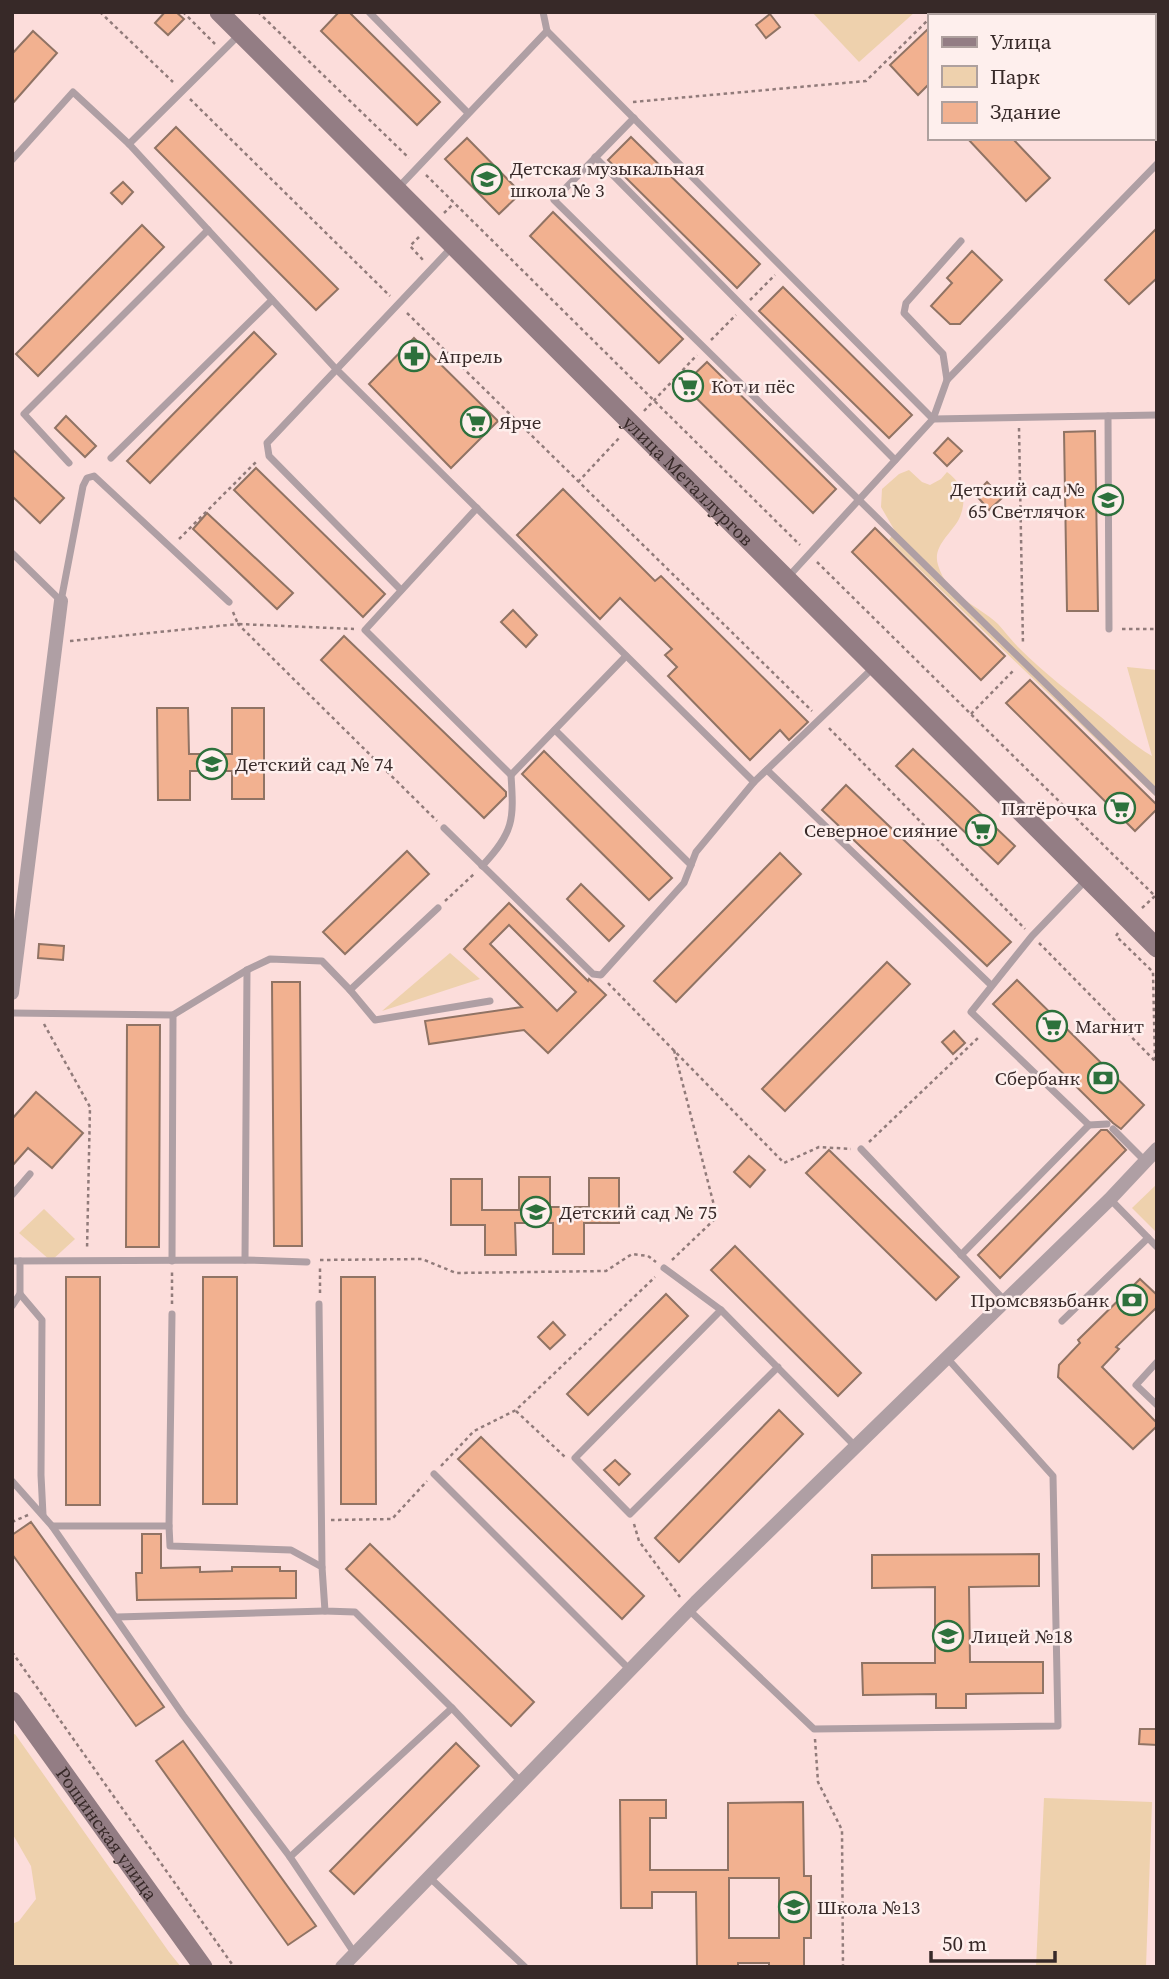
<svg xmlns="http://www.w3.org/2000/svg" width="1169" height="1979" viewBox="0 0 1169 1979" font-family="'Source Serif 4',serif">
<rect width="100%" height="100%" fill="#fcdddb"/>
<!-- green -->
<g fill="#eed1ad">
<polygon points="812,12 915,12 859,62"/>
<path d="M 909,470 L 922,482 L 930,485 L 941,479 L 947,472 C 963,484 968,499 959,519 C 952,533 932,546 938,565 C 947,596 978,605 998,624 C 1005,632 1012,641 1019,648 C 1044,673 1073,695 1101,717 C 1117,730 1133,745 1152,756 L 1127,667 L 1157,670 L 1157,798 L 889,540 L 895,531 L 881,507 L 882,489 L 899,474 Z"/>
<polygon points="450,953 480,979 382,1011"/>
<polygon points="1157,1184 1157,1233 1132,1208"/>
<polygon points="44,1209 75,1239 51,1261 19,1233"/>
<polygon points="15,1734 169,1952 181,1967 12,1967 12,1924 19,1921 36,1899 31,1866 12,1833 12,1735"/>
<polygon points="1044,1798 1152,1802 1146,1967 1036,1967"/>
</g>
<!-- building -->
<g fill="#f2b190" stroke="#907364" stroke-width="2" fill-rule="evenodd">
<polygon points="165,12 176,12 184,19 168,35 155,23"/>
<polygon points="339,12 349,12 440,102 417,125 321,31"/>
<polygon points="770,14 780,27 766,38 756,25"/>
<polygon points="929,28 929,84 918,95 890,65"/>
<polygon points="33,31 57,53 12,104 12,54"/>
<polygon points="176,127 338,289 316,310 155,148"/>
<polygon points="631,137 760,264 737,288 608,160"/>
<polygon points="467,138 521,193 499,214 445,159"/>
<polygon points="967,138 1012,138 1050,178 1026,201"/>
<polygon points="123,182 133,192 122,204 111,193"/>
<polygon points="553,212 683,339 659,363 530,236"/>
<polygon points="142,225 164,247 38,376 16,354"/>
<polygon points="1157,228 1157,278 1129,304 1105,280"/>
<polygon points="972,251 1002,280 960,324 950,324 931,306 952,283 947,278"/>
<polygon points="783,287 912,415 889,438 759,311"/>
<polygon points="254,332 276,354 150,483 127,461"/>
<polygon points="414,338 498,421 451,468 369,384"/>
<polygon points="707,362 836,489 813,513 683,385"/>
<polygon points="66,416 96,446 85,457 55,428"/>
<polygon points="1095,431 1098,611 1067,611 1064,432"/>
<polygon points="948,438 962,451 947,466 934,453"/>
<polygon points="12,449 64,498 40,523 12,496"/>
<polygon points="256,468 385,594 363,617 234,490"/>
<polygon points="987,482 1002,498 989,510 975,494"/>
<polygon points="563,489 655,581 661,576 808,722 789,740 780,730 750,760 668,676 677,667 665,655 672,649 620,598 600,619 517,535"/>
<polygon points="207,513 293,593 277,609 193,529"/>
<polygon points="875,528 1005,656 981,680 852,552"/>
<polygon points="513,610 537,635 526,647 501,622"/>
<polygon points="344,636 506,792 506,796 484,818 321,660"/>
<polygon points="1030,680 1157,805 1157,809 1135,831 1006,703"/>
<polygon points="157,708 188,708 189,754 232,754 232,708 264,708 264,799 232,799 232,771 190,771 190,800 158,800"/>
<polygon points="913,749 1015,846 998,864 896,766"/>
<polygon points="544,751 672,878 649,900 522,774"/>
<polygon points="846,785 1011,942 987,966 822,810"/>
<polygon points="407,851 429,874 345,954 323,932"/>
<polygon points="780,853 801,874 676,1002 654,981"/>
<polygon points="581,884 624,926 609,941 567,899"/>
<path d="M 509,903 L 588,981 L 589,979 L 606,995 L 548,1053 L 524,1030 L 429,1044 L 425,1021 L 522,1007 L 464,949 ZM 509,925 L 576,992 L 557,1011 L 490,944 Z"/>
<polygon points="39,944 64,946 63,960 38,958"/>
<polygon points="887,962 910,984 785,1111 762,1089"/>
<polygon points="1017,980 1144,1105 1121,1129 1113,1123 993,1004"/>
<polygon points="272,982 300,982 302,1246 274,1246"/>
<polygon points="127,1025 160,1025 159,1247 126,1247"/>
<polygon points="954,1031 965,1043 953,1054 942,1042"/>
<polygon points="36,1092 83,1133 52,1168 28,1148 12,1166 12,1119"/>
<polygon points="1101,1130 1107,1130 1126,1150 1000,1278 978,1255"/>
<polygon points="829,1150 959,1277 936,1300 806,1173"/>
<polygon points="749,1156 765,1170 750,1187 734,1172"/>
<polygon points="519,1177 550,1177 550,1207 589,1207 589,1178 619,1178 619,1223 584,1223 584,1254 553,1254 553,1223 515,1223 516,1255 485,1255 485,1225 451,1225 451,1179 482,1179 482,1210 519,1210"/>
<polygon points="735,1246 861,1373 838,1396 711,1270"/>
<rect x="66" y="1277" width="34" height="228"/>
<rect x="203" y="1277" width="34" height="227"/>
<polygon points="341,1277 375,1277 376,1504 341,1504"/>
<polygon points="1140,1279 1157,1295 1157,1307 1116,1347 1119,1349 1102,1367 1157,1423 1157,1426 1133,1449 1058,1377 1059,1365 1080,1343 1078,1340"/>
<polygon points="666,1294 688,1316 588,1415 567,1394"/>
<polygon points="553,1322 565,1335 550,1349 538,1337"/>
<polygon points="779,1410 803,1434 679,1562 655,1538"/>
<polygon points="481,1437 644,1596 622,1619 458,1459"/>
<polygon points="615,1460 630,1474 619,1485 604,1470"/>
<polygon points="31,1522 164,1707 136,1726 12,1554 12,1535"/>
<polygon points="142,1534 161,1534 161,1568 200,1567 200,1572 232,1571 232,1567 280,1567 280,1571 296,1571 296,1598 137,1600 136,1573 142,1573"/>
<polygon points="370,1544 534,1702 511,1726 346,1569"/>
<polygon points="1039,1554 1039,1586 969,1587 970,1662 1043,1662 1043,1693 966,1694 966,1708 936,1708 936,1694 863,1695 862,1663 935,1663 935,1587 872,1588 872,1555"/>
<polygon points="1140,1729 1157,1729 1157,1745 1139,1744"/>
<polygon points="183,1741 316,1926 288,1945 156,1761"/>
<polygon points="456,1743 479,1766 354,1894 330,1871"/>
<path d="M 620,1800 L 666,1800 L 666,1818 L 650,1818 L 650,1870 L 728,1870 L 728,1803 L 803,1802 L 804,1876 L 811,1876 L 811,1938 L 804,1938 L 804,1967 L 769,1967 L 769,1963 L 738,1963 L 738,1967 L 697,1967 L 696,1892 L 652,1892 L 652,1908 L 621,1908 ZM 729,1878 L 779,1878 L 779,1938 L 729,1938 Z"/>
</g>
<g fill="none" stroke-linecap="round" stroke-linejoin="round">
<!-- path -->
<g stroke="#917b7a" stroke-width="2.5" stroke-dasharray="3.5 3.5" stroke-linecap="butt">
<polyline points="100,12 173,82"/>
<polyline points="183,12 215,44"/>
<polyline points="258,12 409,158"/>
<polyline points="932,16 936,12"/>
<polyline points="190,99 390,296"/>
<polyline points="633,102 866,81 929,19"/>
<polyline points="426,175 800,545"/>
<polyline points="444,213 454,203"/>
<polyline points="419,237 410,246 423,260"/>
<polyline points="750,300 775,275"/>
<polyline points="407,313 812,711"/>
<polyline points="711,340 736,315"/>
<polyline points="644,411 697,355"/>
<polyline points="1019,428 1023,645"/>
<polyline points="578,482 620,437"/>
<polyline points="179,539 258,460"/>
<polyline points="817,562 1157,898"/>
<polyline points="233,612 238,624 354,629"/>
<polyline points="1122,629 1157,629"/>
<polyline points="70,641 238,624 437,821"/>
<polyline points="971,714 1015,669"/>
<polyline points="829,728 1025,929"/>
<polyline points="445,901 474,874"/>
<polyline points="1142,908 1155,896"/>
<polyline points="1118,933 1116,936 1153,972 1155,1061"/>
<polyline points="1039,943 1157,1063"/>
<polyline points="608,983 784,1163 819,1147 851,1149"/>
<polyline points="44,1024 90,1107 87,1250"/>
<polyline points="869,1142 980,1036"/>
<polyline points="320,1260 422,1259 456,1273 606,1271 632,1254 648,1256 656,1262"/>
<polyline points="672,1260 717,1217 674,1050"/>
<polyline points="320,1293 320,1265"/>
<polyline points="172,1304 172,1272"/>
<polyline points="516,1411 565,1457"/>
<polyline points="441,1466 474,1431 516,1410 655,1277"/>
<polyline points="331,1520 392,1519 427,1481"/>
<polyline points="12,1522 28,1515"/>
<polyline points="634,1524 639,1541 680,1597"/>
<polyline points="12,1652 234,1967"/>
<polyline points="815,1739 818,1782 842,1830 843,1967"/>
</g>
<!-- lane -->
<g stroke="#af9fa4" stroke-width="7">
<polyline points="369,12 468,113"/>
<polyline points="547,31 933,419 947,380 1157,164"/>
<polyline points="634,118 554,200 1157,793"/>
<polyline points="129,144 240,34"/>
<polyline points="595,157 895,460"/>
<polyline points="12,160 73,92 129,144 336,369 754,782"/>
<polyline points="397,189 547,31 543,12"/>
<polyline points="947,380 943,354 904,313 906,303 961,241"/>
<polyline points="1108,416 1109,629"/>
<polyline points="111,458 272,300"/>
<polyline points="69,463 24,414 208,230"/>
<path d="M 477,508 L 365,630 L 511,775 C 514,820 514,832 482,866"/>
<polyline points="12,553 61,601"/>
<polyline points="789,576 933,419 1157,415"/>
<polyline points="401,590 269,456 267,443 453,246"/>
<polyline points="61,601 83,486 87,478 94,476 229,602"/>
<polyline points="555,730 691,865"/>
<polyline points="767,770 991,985"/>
<polyline points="511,775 626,656"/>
<polyline points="444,828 593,974 601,975 684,883 696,852 754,782 873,668"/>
<polyline points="350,990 375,1020 490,1001"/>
<polyline points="12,1013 173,1015 247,970 270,959 322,961 350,990 438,908"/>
<polyline points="1089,1125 1107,1124"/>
<polyline points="1113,1129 1145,1161"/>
<polyline points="861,1149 1005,1301"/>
<polyline points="12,1195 30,1174"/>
<polyline points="1110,1199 1157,1247"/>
<polyline points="961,1255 1089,1125 971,1012 1032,936 1086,880"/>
<polyline points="245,1260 247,970"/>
<polyline points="12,1261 245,1260 307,1262"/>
<polyline points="20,1261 20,1294 42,1320 41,1475 43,1515"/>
<polyline points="172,1261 173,1015"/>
<polyline points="664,1268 721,1310"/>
<polyline points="319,1304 322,1567"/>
<polyline points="12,1306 20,1294"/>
<polyline points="1062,1321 1148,1238"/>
<polyline points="1157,1362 1136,1385 1157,1405"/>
<polyline points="778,1367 630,1514 575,1458 721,1310 855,1446"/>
<polyline points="434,1474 630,1670"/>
<polyline points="12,1481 52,1526 169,1526 170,1546 291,1550 322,1567 325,1611 355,1612 452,1708 521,1782"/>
<polyline points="52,1526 183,1715 290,1857 355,1954"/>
<polyline points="169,1526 172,1314"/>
<polyline points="689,1610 814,1729 1058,1726 1053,1476 947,1358"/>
<polyline points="117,1617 325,1611"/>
<polyline points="290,1857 452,1708"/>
<polyline points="429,1877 525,1967"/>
</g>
<!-- street -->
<g stroke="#af9fa4" stroke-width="14">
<polyline points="12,993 61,601"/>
<polyline points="342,1967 696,1602 1110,1199 1157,1149"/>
</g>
<!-- secondary -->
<g stroke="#937d84" stroke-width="19">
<path id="s1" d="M 219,12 L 1157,948"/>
<path id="s2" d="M 12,1701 L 203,1967"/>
</g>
</g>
<!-- icons -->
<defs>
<g id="school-ring" transform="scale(1.575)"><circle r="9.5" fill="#feefed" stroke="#2d713c" stroke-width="1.5"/><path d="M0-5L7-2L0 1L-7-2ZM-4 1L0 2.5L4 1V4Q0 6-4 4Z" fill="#2d713c"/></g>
<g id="pharmacy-ring" transform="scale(1.575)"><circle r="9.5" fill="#feefed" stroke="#2d713c" stroke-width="1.5"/><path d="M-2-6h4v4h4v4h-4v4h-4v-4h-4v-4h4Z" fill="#2d713c"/></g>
<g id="supermarket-ring" transform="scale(1.575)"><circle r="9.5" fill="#feefed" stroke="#2d713c" stroke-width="1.5"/><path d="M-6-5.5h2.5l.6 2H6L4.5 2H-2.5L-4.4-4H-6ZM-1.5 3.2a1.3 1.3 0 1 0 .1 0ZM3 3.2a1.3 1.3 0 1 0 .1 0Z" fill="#2d713c"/></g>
<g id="bank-ring" transform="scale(1.575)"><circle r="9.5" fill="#feefed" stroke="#2d713c" stroke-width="1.5"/><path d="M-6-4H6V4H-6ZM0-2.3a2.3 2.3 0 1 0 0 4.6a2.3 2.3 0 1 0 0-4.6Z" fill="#2d713c"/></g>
</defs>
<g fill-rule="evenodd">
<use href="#school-ring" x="487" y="179"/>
<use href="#pharmacy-ring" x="414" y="356"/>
<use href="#supermarket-ring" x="688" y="386"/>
<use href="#supermarket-ring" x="476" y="422"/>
<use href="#school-ring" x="1108" y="500"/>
<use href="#school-ring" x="212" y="764"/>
<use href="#supermarket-ring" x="1120" y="808"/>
<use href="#supermarket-ring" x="981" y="830"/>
<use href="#supermarket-ring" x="1052" y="1026"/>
<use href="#bank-ring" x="1103" y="1078"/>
<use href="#school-ring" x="536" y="1212"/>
<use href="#bank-ring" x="1132" y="1300"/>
<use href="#school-ring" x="948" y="1636"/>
<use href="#school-ring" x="794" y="1907"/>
</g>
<g text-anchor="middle" stroke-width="5" stroke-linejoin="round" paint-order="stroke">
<!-- poi labels -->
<g font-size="19" fill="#372928" stroke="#feefed" text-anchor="start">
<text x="510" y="175">Детская музыкальная<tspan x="510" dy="22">школа № 3</tspan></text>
<text x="437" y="363">Апрель</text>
<text x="711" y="393">Кот и пёс</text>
<text x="499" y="429">Ярче</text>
<text x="1085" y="496" text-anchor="end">Детский сад №<tspan x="1085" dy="22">65 Светлячок</tspan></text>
<text x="235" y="771">Детский сад № 74</text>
<text x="1097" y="815" text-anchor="end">Пятёрочка</text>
<text x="958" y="837" text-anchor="end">Северное сияние</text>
<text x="1075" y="1033">Магнит</text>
<text x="1080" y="1085" text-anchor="end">Сбербанк</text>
<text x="559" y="1219">Детский сад № 75</text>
<text x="1109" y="1307" text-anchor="end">Промсвязьбанк</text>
<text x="971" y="1643">Лицей №18</text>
<text x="817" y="1914">Школа №13</text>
</g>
<!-- street labels -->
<g font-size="19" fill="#372928" stroke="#feefed">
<text dy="7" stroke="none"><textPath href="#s1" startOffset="663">улица Металлургов</textPath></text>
<text dy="7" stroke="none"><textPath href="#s2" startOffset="163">Рощинская улица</textPath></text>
</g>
</g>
<!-- border -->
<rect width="1169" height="1979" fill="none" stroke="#372928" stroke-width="28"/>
<!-- legend -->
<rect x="928" y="14" width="228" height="126" fill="#feefed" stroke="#aea09e" stroke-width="2"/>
<rect x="942" y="37" width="35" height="10" fill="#937d84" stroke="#aea09e" stroke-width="2"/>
<text x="990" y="49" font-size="21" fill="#372928">Улица</text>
<rect x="942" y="66" width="35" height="21" fill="#eed1ad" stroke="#aea09e" stroke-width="2"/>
<text x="990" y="84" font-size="21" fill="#372928">Парк</text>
<rect x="942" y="102" width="35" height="21" fill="#f2b190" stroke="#aea09e" stroke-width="2"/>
<text x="990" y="119" font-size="21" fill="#372928">Здание</text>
<!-- scale -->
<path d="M931 1951v10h124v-10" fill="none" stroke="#372928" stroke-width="3.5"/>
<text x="942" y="1951" font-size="21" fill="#372928" stroke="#feefed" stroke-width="5" paint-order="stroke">50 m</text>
</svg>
